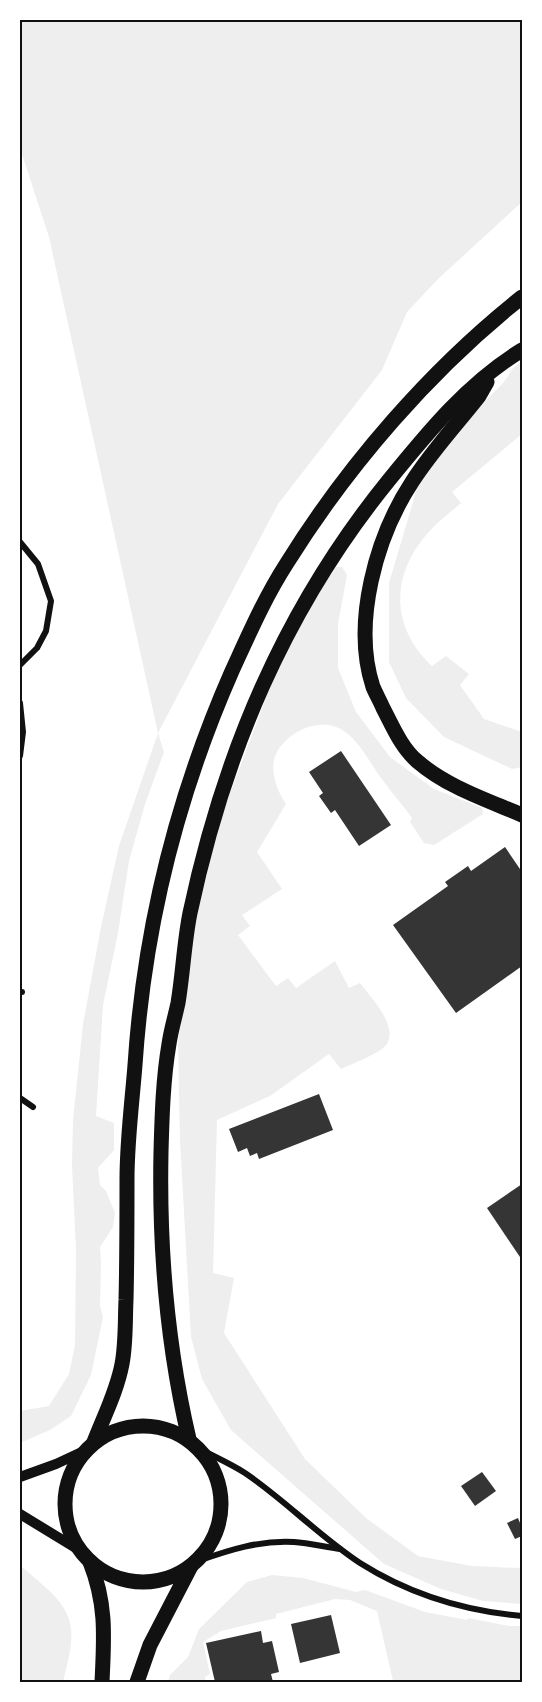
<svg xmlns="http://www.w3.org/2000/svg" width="542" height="1702" viewBox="0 0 542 1702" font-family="Ubuntu,sans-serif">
<rect width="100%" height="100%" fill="#fff"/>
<!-- green -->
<g fill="#eee">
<polygon points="20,20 522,20 522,202 438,279 407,312 382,370 278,504 158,733 164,752 145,804 129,861 118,933 103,1005 96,1116 114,1123 114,1150 98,1168 100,1185 106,1191 115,1213 113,1227 100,1247 101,1263 100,1306 103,1317 91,1375 71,1416 50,1430 20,1443 20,1411 49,1406 69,1374 75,1345 76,1249 72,1166 73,1120 83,1024 101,927 119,846 158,733 49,237 20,148"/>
<path d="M 522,362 L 522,434 L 452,492 L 461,503 C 450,513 437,522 427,534 C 390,576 391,628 432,666 L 446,656 L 469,674 L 460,685 L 484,719 L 522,732 L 522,767 L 512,769 L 444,737 L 406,698 L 389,662 L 389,583 L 413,502 C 422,454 469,419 501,385 C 511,375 510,367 522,362 Z"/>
<path d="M 336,567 L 342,567 L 347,575 L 338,624 L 338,668 L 356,712 L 390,757 L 434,789 L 482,808 L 483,814 L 434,845 L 424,843 L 410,822 L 412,818 C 402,804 391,792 381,778 C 370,763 360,742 344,731 C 322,716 289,730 277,752 C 268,768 277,791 286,804 L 257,852 L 282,889 L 242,915 L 250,926 L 238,935 L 276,986 L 288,978 L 296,988 L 335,961 L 349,988 L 360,983 C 371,998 398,1025 387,1044 C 381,1053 352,1064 341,1069 L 329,1054 L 270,1096 L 217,1120 L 213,1273 L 234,1278 L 224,1333 L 305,1459 L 366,1518 L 418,1556 L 472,1566 L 518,1568 L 522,1567 L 522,1604 L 483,1601 L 441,1589 L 384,1564 L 231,1430 L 202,1379 L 191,1337 L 180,1140 L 178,1043 L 188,965 L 198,910 L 219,823 L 273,679 L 301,618 L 330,571 Z"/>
<path d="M 20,1566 C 29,1572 37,1580 45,1587 C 81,1618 73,1641 63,1682 L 20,1682 Z"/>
<polygon points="272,1575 303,1578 356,1592 365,1590 425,1612 467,1620 468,1618 509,1626 522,1626 522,1679 509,1682 410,1682 404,1680 393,1681 377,1611 350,1600 335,1599 276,1614 276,1618 221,1631 203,1642 210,1674 205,1677 206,1682 168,1682 170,1675 188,1657 199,1629 247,1582"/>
</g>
<!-- building -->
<g fill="#353535">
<polygon points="341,751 391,825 359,846 335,810 331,813 319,796 323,793 309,772"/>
<polygon points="505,847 522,872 522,966 456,1013 393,925 448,886 445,882 468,866 471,871"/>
<polygon points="319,1094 333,1130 259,1159 257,1153 250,1156 247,1148 238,1152 229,1129"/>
<polygon points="522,1184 522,1260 487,1208"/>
<polygon points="482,1472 496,1491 475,1506 461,1486"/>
<polygon points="518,1518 522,1528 522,1536 515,1539 507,1523"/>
<polygon points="331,1615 340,1653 300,1663 291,1624"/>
<polygon points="261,1631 263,1643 272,1641 279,1672 271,1674 273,1682 215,1682 206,1643"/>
</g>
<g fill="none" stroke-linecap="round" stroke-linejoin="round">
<!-- minor -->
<g stroke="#111" stroke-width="6">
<polyline points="20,542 38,564 51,601 46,631 37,648 20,665"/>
<polyline points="20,703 23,732 20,756"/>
<polyline points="20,992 22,992"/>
<polyline points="20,1098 33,1107"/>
<path d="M 200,1449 C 215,1457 231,1464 245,1473 C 285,1500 319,1536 360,1563 C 409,1594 465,1611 522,1616"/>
<path d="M 198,1561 C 229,1550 260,1540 294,1542 C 309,1543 325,1547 340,1549"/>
</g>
<!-- tertiary -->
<g stroke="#111" stroke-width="10">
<polyline points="20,1477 56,1464 86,1450"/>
<polyline points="20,1514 79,1550"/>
</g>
<!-- primary -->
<g stroke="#111" stroke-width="15">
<path d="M 487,382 L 479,396 C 457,424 431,452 412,482 C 376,537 352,623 373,687 C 376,694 380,701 383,708 C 393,727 401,747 417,761 C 447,787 487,800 522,815"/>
<circle cx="143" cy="1504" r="78"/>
<path d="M 189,1439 C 167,1345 159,1249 161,1152 C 162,1116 163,1079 169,1044 C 171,1030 175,1017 178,1003 C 183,973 184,943 190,913 C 224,753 285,608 389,480 C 428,432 469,382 522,350"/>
<path d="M 94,1442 C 104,1416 117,1391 122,1364 C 126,1343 125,1321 126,1300 C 127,1260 127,1220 127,1179 C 127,1141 132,1103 135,1065 C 144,929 177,796 232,671 C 249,634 265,597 287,563 C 348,465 431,369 522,297"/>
<path d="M 90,1562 C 107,1605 104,1638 102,1682"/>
<polyline points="137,1682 150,1645 191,1566"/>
</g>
</g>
<!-- border -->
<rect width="542" height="1702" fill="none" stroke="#ffffff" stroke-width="42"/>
<rect x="21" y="21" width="500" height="1660" fill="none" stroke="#111" stroke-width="2"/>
</svg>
